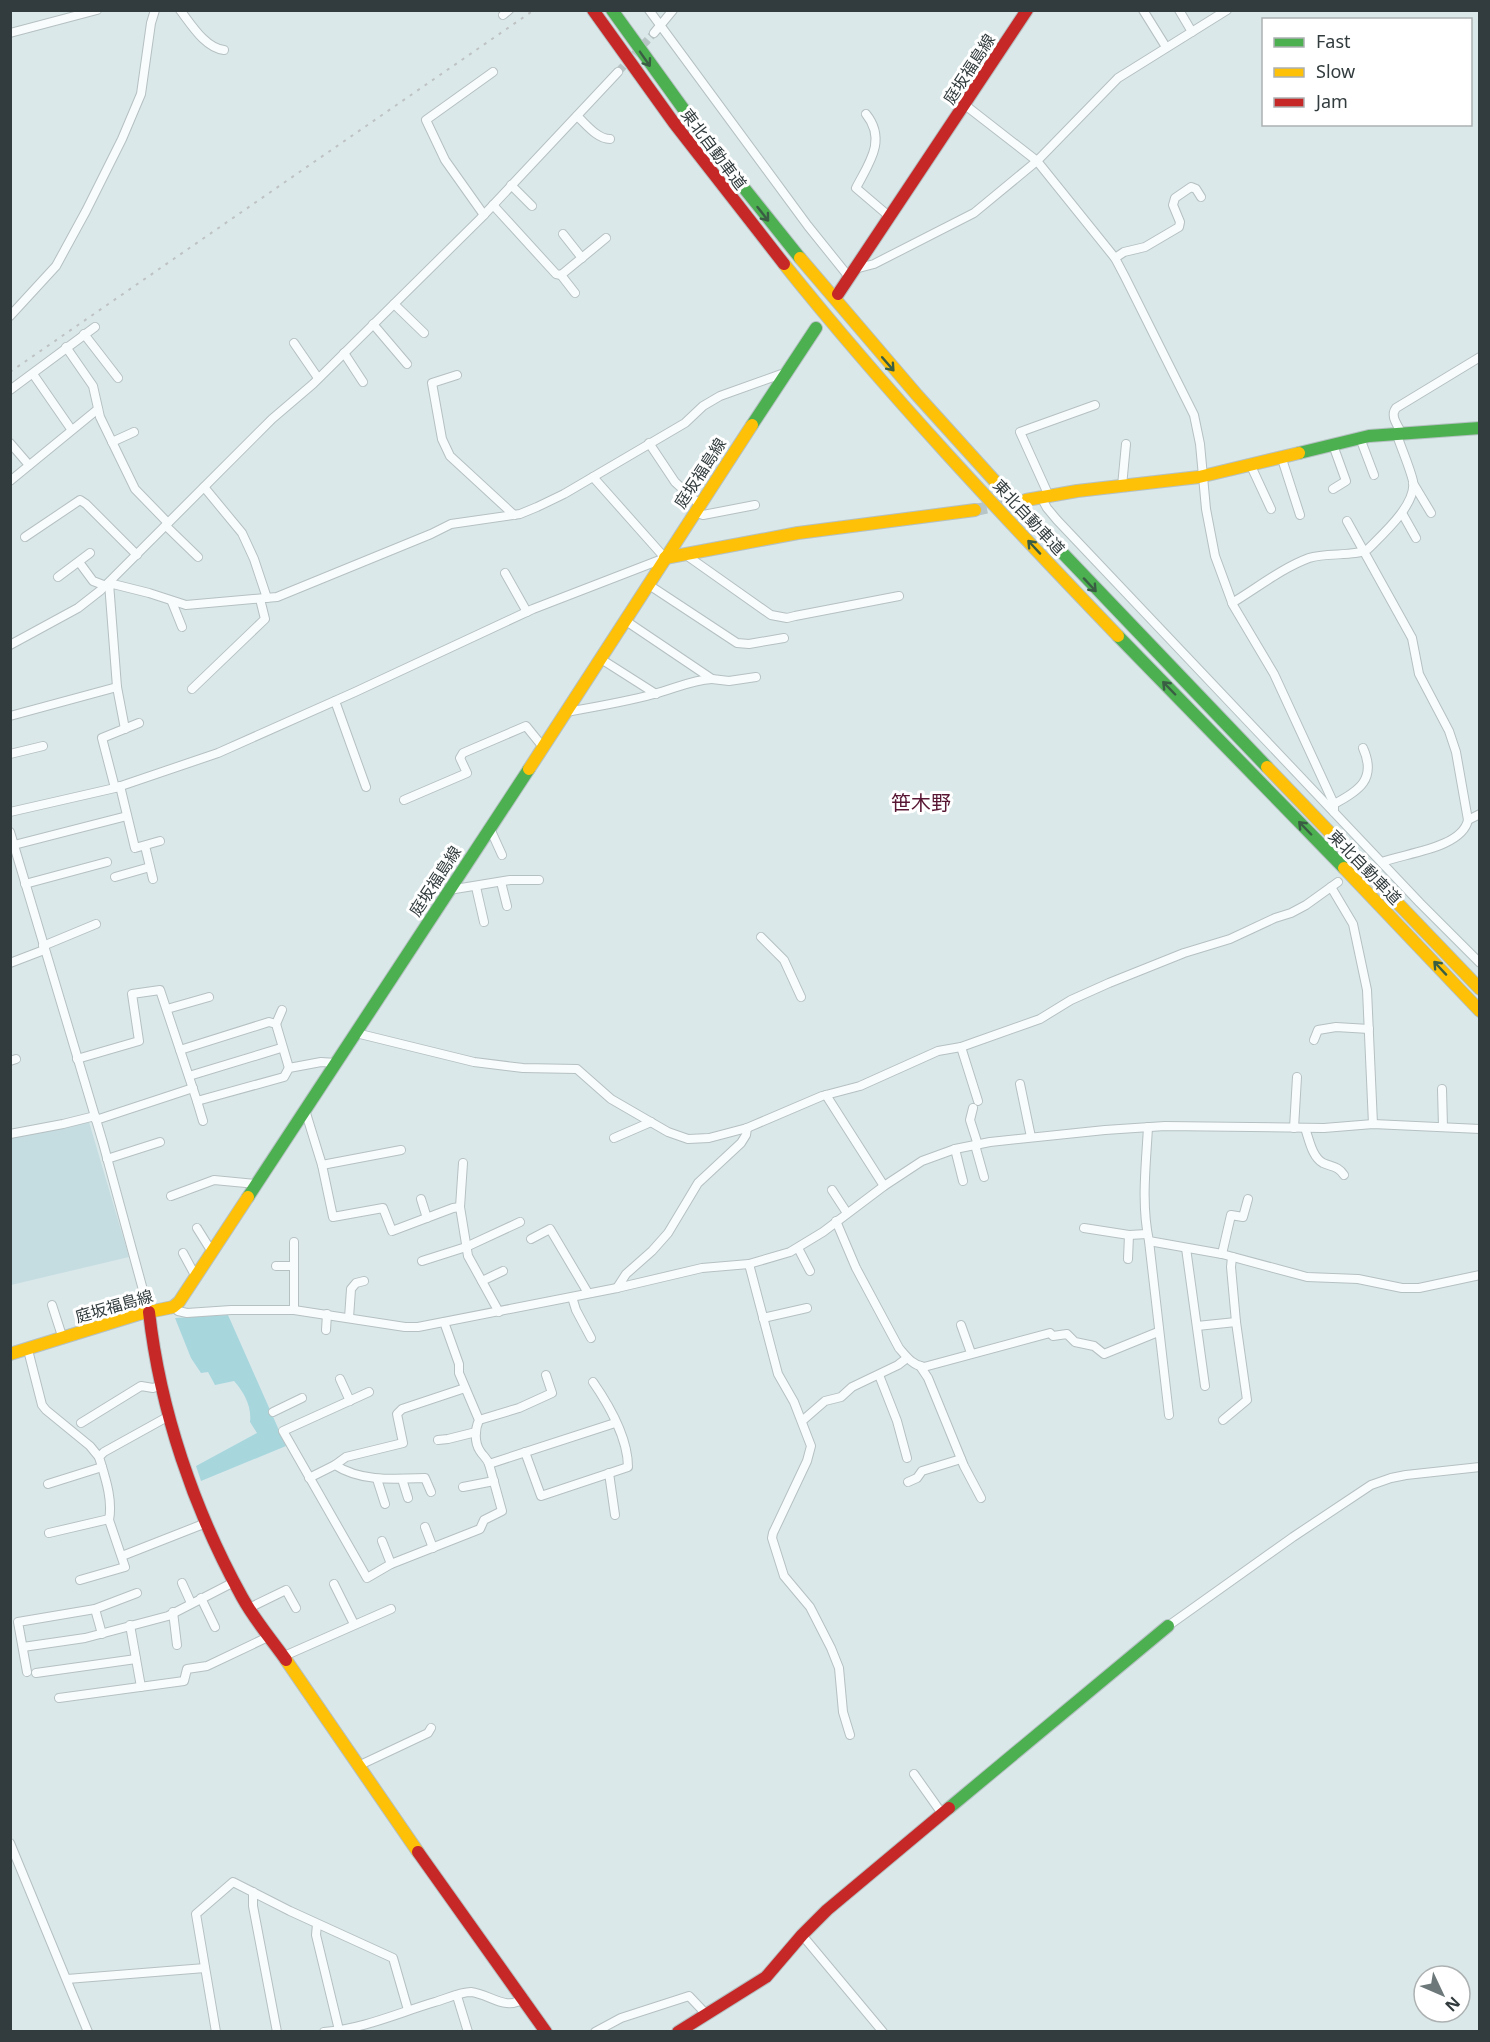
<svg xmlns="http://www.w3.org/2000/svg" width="1490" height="2042" viewBox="0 0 1490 2042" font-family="'Noto Sans','Noto Sans JP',sans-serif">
<rect width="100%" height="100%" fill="#dae8ea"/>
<!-- built -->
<polygon fill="#c5dde1" points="89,1122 129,1257 11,1285 10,1137"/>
<!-- green -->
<path fill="#a8d6dd" d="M 228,1315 L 286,1446 L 201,1481 L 196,1466 L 257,1433 L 250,1422 C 252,1407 244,1392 234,1381 L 215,1385 L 208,1372 L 201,1373 L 191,1358 L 175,1318 Z"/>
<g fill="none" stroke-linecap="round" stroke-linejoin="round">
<!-- street-tunnel -->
<polyline stroke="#b8c5c7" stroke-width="8" stroke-dasharray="8 4" stroke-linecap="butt" points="618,72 654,33"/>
<!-- secondary-tunnel -->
<polyline stroke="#b8c5c7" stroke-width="12" stroke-dasharray="12 6" stroke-linecap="butt" points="975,510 1021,501"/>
<!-- street casing -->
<g stroke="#b5c0c2" stroke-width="10">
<g id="street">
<path d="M 180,10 C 191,24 205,48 224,50"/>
<polyline points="649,10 808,226 849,277"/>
<polyline points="1143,10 1166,47"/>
<polyline points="1179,10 1192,32"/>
<polyline points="503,15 509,10"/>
<polyline points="10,33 97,10"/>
<polyline points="654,33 673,10"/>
<polyline points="965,105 1037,161 1115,258 1125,277 1194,415 1200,444 1206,509 1215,556 1233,605 1274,674 1334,804 1334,812"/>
<path d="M 866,114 C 887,140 869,163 856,188 L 890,217"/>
<path d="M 577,116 C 586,124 597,139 610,139"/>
<polyline points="511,185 532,206"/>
<polyline points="493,205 556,274 561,275 575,293"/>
<polyline points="484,215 445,160 426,120 493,72"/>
<polyline points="563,234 582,258"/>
<polyline points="1115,258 1124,252 1145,247 1179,227 1180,222 1173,205 1175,198 1191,187 1196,189 1201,197"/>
<polyline points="855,269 874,264 974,213 1037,161 1118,78 1227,10"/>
<polyline points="561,275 606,238"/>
<polyline points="394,304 424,333"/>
<polyline points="10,316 56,266 86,211 122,139 141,94 151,23 155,10"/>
<polyline points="373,324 407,364"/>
<polyline points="84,334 118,378"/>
<polyline points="294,343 318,378"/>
<polyline points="66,347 93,386 100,417 135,489 168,523"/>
<polyline points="344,353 363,382"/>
<polyline points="33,374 71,429"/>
<polyline points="457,375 432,383 442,439 450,456 514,515"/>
<polyline points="10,390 95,327"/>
<path d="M 1401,432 C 1397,424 1390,416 1396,408 L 1480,357"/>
<polyline points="1360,438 1374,475"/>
<polyline points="112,442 134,432"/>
<polyline points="10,443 29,465"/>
<polyline points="649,443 675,482 699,504"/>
<polyline points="1282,459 1300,515"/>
<polyline points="1251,466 1271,509"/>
<polyline points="10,481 98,409"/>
<polyline points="1413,483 1431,513"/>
<polyline points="1122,486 1126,444"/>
<polyline points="204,487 242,533 254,559 267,598"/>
<polyline points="1333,489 1346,481 1333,445"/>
<polyline points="1049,496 1020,432 1095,405"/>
<polyline points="1041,497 1047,508 1057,520 1420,903 1480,963"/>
<polyline points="694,512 703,515 755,505"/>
<polyline points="1402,513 1416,538"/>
<path d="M 1347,521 L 1412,638 L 1419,674 L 1449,731 L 1456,752 L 1468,820 C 1462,848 1406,853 1382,862"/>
<polyline points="166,526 198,557"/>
<polyline points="25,537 80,500 86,504 137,555"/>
<polyline points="686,555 771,615 787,618 795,616 899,596"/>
<polyline points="79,562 93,581 106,586"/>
<polyline points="505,573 527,612"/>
<polyline points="58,577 90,553"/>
<polyline points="649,585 737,643 749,644 784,638"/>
<polyline points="172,602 182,627"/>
<path d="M 1232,603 C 1257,588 1282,568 1309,558 C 1326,552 1357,557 1368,549 C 1383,534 1417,504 1413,481 C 1409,465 1401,448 1396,432"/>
<polyline points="626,621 712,679 729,681 756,677"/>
<polyline points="10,645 78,608 101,590 272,419 313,384 480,219 618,72"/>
<polyline points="601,659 656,694"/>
<polyline points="192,689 265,619 260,599"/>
<polyline points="335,701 366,787"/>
<path d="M 566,712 C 595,707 625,702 654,694 C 674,689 691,680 712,679"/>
<polyline points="10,716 117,687"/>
<polyline points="125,729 117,687 109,583 149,593 186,605 277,597 431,534 451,524 520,514 537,507 564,494 685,423 703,406 720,396 787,372"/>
<polyline points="10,754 43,746"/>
<polyline points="120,786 135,848 160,841"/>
<polyline points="115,788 102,738 139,723"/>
<polyline points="404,800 467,773 460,758 463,753 526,726 543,747"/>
<path d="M 1334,804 C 1359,791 1377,779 1363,748"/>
<polyline points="10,812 115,788 218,753 355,692 533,609 665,558 593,477"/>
<polyline points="1468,820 1480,814"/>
<polyline points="488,830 492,833 502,855"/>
<polyline points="10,832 103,1143 149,1312"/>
<polyline points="14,845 127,816"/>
<polyline points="145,846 153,879"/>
<polyline points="115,877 150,867"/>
<polyline points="501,882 507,906"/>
<polyline points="25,884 107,862"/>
<polyline points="476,887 484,922"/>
<polyline points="1331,887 1353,924 1367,990 1373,1124"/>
<polyline points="449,890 510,880 539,880"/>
<polyline points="761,937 784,960 801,997"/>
<polyline points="43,946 96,924"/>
<polyline points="10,963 44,950"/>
<polyline points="167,1009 209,997"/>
<polyline points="276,1024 282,1010"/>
<polyline points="356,1033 474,1062 523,1068 577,1069 611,1099 668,1132 688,1139 709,1138 747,1128 822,1096 860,1086 938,1051 961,1047 1040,1019 1071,1000 1109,983 1184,953 1230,939 1275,918 1291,913 1306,905 1338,882"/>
<polyline points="1314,1040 1318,1030 1336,1027 1369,1029"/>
<polyline points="961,1047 978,1101"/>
<polyline points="180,1050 269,1022 276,1024 289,1068"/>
<polyline points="77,1059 139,1041 132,994 160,990 197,1101 284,1077 289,1068 321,1062 336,1063"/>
<polyline points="10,1061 16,1059"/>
<polyline points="189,1076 281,1048"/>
<polyline points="1020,1084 1031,1137"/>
<polyline points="1442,1089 1443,1127"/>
<polyline points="826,1095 884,1186"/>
<polyline points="197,1101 203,1121"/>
<polyline points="973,1108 970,1120 978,1145"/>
<polyline points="305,1110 322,1165 333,1217 383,1208 392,1231 453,1208 460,1207"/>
<polyline points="96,1120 193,1088"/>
<path d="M 1148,1127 C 1146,1165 1141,1204 1149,1241 L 1222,1254 L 1307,1277 L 1358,1279 L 1402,1288 L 1419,1288 L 1480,1275"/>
<polyline points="1294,1128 1297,1077"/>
<path d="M 1305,1128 C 1309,1139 1312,1157 1323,1163 C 1332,1167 1338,1166 1344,1175"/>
<polyline points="10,1134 63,1124 95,1116"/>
<polyline points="614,1138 651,1122"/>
<polyline points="975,1145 984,1177"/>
<polyline points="955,1149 963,1181"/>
<polyline points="107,1159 160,1142"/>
<polyline points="463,1163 460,1207 468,1256 499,1312"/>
<polyline points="322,1165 401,1150"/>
<polyline points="832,1190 847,1213"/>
<polyline points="171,1196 214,1180 257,1184"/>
<polyline points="421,1199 427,1218"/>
<path d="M 836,1221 L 856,1268 L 899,1348 C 906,1356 912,1365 924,1367 L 1050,1333 L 1053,1336 L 1067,1334 L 1075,1342 L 1094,1346 L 1104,1354 L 1158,1332"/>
<polyline points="197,1228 212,1252"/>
<polyline points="1084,1228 1129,1235 1147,1234"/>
<polyline points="531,1239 550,1229 588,1293"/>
<polyline points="1149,1241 1169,1415"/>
<polyline points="294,1242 294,1310"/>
<polyline points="798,1248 810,1271"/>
<polyline points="1186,1248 1205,1386"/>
<polyline points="183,1253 196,1277"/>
<polyline points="1222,1254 1231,1215 1243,1217 1248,1199"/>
<polyline points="1128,1259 1129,1235"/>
<polyline points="422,1261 466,1247 520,1222"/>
<polyline points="749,1264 778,1374 794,1402 811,1446 807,1461 773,1533 772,1538 784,1576 810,1607 831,1648 839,1668 843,1712 850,1735"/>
<polyline points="276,1266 294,1266"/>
<polyline points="482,1281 503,1271"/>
<polyline points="617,1288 626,1274 652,1251 668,1233 698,1183 741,1143 746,1135 747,1128"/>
<polyline points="572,1297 576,1310 591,1338"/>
<polyline points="52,1305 63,1339"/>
<polyline points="173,1307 178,1311 187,1313 231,1310 294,1310 405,1327 418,1327 617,1288 702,1268 749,1264 790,1252 823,1232 884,1186 922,1161 955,1149 990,1142 1105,1130 1165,1126 1324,1128 1373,1124 1480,1129"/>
<polyline points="349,1318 351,1289 356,1283 364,1281"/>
<polyline points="763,1318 807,1308"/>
<polyline points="961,1325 971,1353"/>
<polyline points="1197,1326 1236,1322"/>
<polyline points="326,1330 327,1314"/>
<polyline points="28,1350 42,1405 46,1410 90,1446 99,1457"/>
<polyline points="920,1366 928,1378 964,1466 981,1498"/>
<polyline points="879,1375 897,1421 907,1458"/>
<polyline points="340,1379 350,1401"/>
<path d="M 369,1392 L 283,1431 L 367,1578 L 391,1564 L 480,1529 L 484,1520 L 502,1511 L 489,1464 C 487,1458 483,1456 480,1451 C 474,1442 475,1429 479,1420 L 459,1373 L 459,1364 L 444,1322"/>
<polyline points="273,1412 302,1398"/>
<polyline points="479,1420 519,1408 552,1393 546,1375"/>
<polyline points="1223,1420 1247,1400 1236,1322 1231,1267 1232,1257"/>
<polyline points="802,1421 825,1401 841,1397 852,1387 898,1365 907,1358"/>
<polyline points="81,1423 141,1386 153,1388 162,1385"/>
<polyline points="438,1440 448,1439 476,1432"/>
<path d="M 525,1452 L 541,1496 L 628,1467 C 628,1439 609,1405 593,1382"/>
<polyline points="489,1464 615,1423"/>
<polyline points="335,1465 346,1457 403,1443 397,1414 402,1409 465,1388"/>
<polyline points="609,1473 615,1515"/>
<path d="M 309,1478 L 335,1465 C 361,1482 395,1479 425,1478 L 431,1492"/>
<polyline points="377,1479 385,1504"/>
<polyline points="402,1479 408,1498"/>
<polyline points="908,1482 917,1478 922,1471 961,1459"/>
<polyline points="48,1484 102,1467"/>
<polyline points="463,1487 494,1481"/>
<polyline points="425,1527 433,1548"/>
<polyline points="49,1533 109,1519"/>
<polyline points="382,1541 391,1564"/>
<polyline points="122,1556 206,1523"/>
<path d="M 80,1580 L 125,1567 L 109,1520 C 113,1499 105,1477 99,1457 L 104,1452 L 169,1416"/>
<polyline points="182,1583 191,1603"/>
<polyline points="334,1584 354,1624"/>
<polyline points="201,1598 215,1627"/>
<polyline points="249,1608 286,1590 296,1608"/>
<polyline points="95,1609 102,1634"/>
<polyline points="173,1612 177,1645"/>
<polyline points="130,1625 141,1687"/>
<polyline points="1168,1626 1293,1537 1371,1485 1391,1478 1406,1475 1480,1467"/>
<polyline points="23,1647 85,1638 168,1616 234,1582"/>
<polyline points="282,1657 391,1609"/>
<polyline points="27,1672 18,1622 95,1609 137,1593"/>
<polyline points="36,1673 136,1659"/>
<polyline points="59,1698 184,1681 187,1669 207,1666 268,1637"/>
<polyline points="358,1766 428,1733 431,1728"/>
<polyline points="914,1774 943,1815"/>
<polyline points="10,1843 88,2032"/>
<polyline points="253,1892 253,1906 277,2032"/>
<polyline points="317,1924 316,1935 339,2030"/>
<polyline points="802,1935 883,2032"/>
<polyline points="67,1979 205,1968"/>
<polyline points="457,1996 468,2032"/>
<polyline points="216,2032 196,1914 233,1882 290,1911 393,1958 408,2010"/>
<path d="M 324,2032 C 363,2029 398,2013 435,2002 C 446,1999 460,1992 471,1992 C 490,1994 506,2012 524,1998"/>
<polyline points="595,2032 621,2018 689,1996 707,2015"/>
</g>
</g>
<!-- fast casing -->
<g stroke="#b5c0c2" stroke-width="14">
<g id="fast">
<polyline points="612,10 708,143 800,258"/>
<polyline points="752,425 816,328"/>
<polyline points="1299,453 1369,436 1480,428"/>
<polyline points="1011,499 1267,767"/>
<polyline points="1118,636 1344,868"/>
<polyline points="248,1197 529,769"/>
<polyline points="949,1808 1168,1626"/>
</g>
</g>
<!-- slow casing -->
<g stroke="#b5c0c2" stroke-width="14">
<g id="slow">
<polyline points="800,258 917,395 1011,499"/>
<path d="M 784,264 C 888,394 1003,516 1118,636"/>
<polyline points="1026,500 1077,491 1199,477 1299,453"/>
<polyline points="665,558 798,533 975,510"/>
<polyline points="1267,767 1480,989"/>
<polyline points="529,769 752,425"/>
<polyline points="1344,868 1480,1011"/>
<polyline points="10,1354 139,1314 173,1307 179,1302 248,1197"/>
<polyline points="286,1660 418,1852"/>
</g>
</g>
<!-- jam casing -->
<g stroke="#b5c0c2" stroke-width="14">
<g id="jam">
<polyline points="593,10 674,123 784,264"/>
<polyline points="838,294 1027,10"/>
<path d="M 149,1312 C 160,1410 194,1510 242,1597 C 254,1619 271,1639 286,1660"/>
<polyline points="418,1852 546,2032"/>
<polyline points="678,2032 766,1977 802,1935 827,1910 949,1808"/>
</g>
</g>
<!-- street -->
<use href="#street" stroke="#f9fcfc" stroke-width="8"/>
<!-- fast -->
<use href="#fast" stroke="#4caf50" stroke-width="12"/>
<!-- slow -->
<use href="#slow" stroke="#ffc107" stroke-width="12"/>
<!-- jam -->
<use href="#jam" stroke="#c62828" stroke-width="12"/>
<!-- rail -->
<polyline stroke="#bfc2c2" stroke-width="2" stroke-dasharray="3 6" stroke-linecap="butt" points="10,372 534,10"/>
</g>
<!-- one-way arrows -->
<defs><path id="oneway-shaft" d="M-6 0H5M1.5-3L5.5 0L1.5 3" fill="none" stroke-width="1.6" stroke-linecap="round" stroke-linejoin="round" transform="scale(1.5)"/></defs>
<g stroke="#3a5e43">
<use href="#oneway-shaft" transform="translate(645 59) rotate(55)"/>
<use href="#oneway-shaft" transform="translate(763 214) rotate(52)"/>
<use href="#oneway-shaft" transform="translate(888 364) rotate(49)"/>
<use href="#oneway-shaft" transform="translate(1034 547) rotate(-133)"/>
<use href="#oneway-shaft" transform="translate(1090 585) rotate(47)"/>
<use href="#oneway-shaft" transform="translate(1169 688) rotate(-134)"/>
<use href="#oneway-shaft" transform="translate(1305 828) rotate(-134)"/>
<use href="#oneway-shaft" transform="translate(1440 968) rotate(-133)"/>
</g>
<g text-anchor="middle" stroke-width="6" stroke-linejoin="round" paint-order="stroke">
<!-- street labels -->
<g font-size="16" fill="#323b3d" stroke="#fff">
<text transform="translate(969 69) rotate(-57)" y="6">庭坂福島線</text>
<text transform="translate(714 149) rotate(53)" y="6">東北自動車道</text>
<text transform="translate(700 473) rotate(-57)" y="6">庭坂福島線</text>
<text transform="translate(1029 517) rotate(47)" y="6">東北自動車道</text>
<text transform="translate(1365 867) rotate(46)" y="6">東北自動車道</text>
<text transform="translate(435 881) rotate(-57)" y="6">庭坂福島線</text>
<text transform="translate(114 1306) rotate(-16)" y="6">庭坂福島線</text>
</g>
<!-- quarter labels -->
<g font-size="20" fill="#581632" stroke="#fff">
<text x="921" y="810">笹木野</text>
</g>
</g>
<!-- border -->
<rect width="1490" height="2042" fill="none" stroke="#323b3d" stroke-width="24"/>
<!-- legend -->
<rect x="1262" y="18" width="210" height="108" fill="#ffffff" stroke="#adb1b1" stroke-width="1.5"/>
<rect x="1274" y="38" width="30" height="9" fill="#4caf50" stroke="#adb1b1" stroke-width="1.5"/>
<text x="1316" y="48" font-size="18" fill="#323b3d">Fast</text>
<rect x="1274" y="68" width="30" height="9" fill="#ffc107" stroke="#adb1b1" stroke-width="1.5"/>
<text x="1316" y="78" font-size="18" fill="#323b3d">Slow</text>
<rect x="1274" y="98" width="30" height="9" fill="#c62828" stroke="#adb1b1" stroke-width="1.5"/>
<text x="1316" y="108" font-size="18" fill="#323b3d">Jam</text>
<!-- north arrow -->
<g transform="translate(1442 1994) rotate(134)"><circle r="28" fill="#ffffff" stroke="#adb1b1" stroke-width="1.5"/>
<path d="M0-4.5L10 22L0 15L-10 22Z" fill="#6d787a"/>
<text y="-9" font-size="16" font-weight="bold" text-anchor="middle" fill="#323b3d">N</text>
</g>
</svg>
